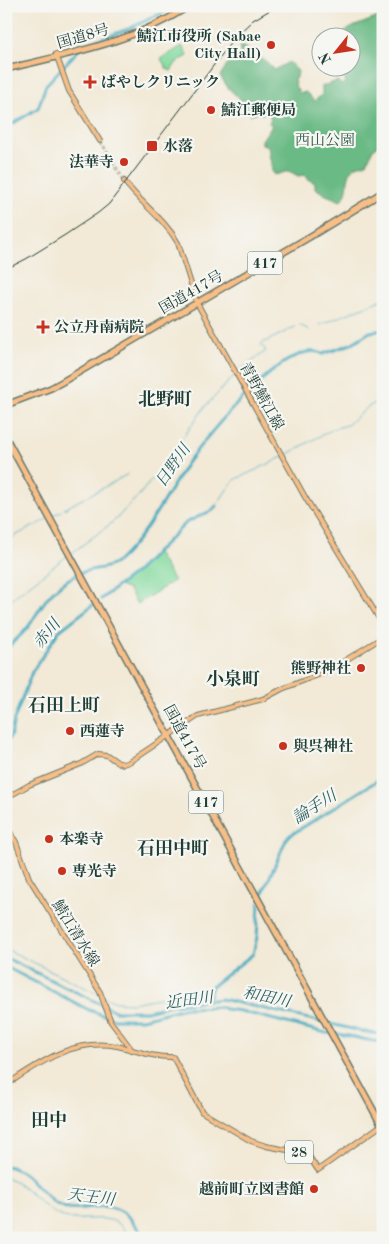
<svg xmlns="http://www.w3.org/2000/svg" width="389" height="1244" viewBox="0 0 389 1244" font-family="'Old Standard TT','Noto Serif JP',serif">
<rect width="100%" height="100%" fill="#f6f6f2"/>
<filter id="ink" filterUnits="userSpaceOnUse"><feTurbulence type="fractalNoise" baseFrequency=".02" numOctaves="2"/><feDisplacementMap in="SourceGraphic" scale="10" xChannelSelector="R" yChannelSelector="G"/><feConvolveMatrix kernelMatrix="1 2 1 2 8 2 1 2 1" color-interpolation-filters="sRGB"/></filter>
<filter id="wash" filterUnits="userSpaceOnUse"><feTurbulence type="fractalNoise" baseFrequency=".0096" numOctaves="4" result="noise"/><feDisplacementMap in="SourceGraphic" scale="20" xChannelSelector="R" yChannelSelector="G"/><feGaussianBlur stdDeviation="1.12" result="paint"/><feColorMatrix in="noise" values="0 0 0 0 0 0 0 0 0 0 0 0 0 0 0 0 0 1.4 0 .05"/><feComposite in="paint" operator="in"/></filter>
<g filter="url(#wash)">
<rect width="100%" height="100%" fill="#f2e9d6"/>
<!-- green -->
<g fill="#83da9e" stroke="#518c69">
<polygon points="182,46 188,56 177,62 171,71 167,69 161,59"/>
<polygon points="157,553 174,581 137,604 129,590 119,586 129,577 136,574"/>
</g>
<!-- forest -->
<path fill="#6aba85" stroke="#447c5c" d="M 378,15 L 380,15 L 383,20 L 383,134 L 379,137 L 379,143 L 375,148 L 373,149 L 367,163 C 363,164 358,165 355,167 C 343,176 352,191 341,201 L 326,195 L 315,188 L 315,183 L 308,179 L 305,175 L 298,176 L 289,171 L 275,175 L 272,171 L 268,146 L 262,144 L 262,140 L 272,125 L 269,123 L 271,118 L 266,112 L 263,114 L 255,113 L 251,115 L 240,99 L 229,89 L 220,76 L 229,61 L 232,61 L 235,56 L 240,57 L 240,46 C 249,48 252,54 259,57 C 266,61 269,63 274,70 L 289,62 L 298,71 L 297,77 L 294,79 L 296,88 L 300,93 L 306,92 L 314,101 L 322,95 L 322,86 L 338,81 L 341,85 L 346,82 L 343,77 L 346,74 L 345,68 L 352,68 L 352,38 L 341,37 L 340,34 L 355,26 L 376,18 Z"/>
<g fill="none" stroke-linecap="round" stroke-linejoin="round">
<!-- stream -->
<g stroke="#41abc1" stroke-width="1">
<polyline points="300,325 309,330"/>
<polyline points="320,325 383,299"/>
<polyline points="238,372 266,351 261,344 295,327"/>
<polyline points="117,480 128,474"/>
<polyline points="86,497 116,481"/>
<polyline points="216,506 230,485 236,479 271,463 333,429 347,425 368,407 383,398"/>
<polyline points="64,509 84,498"/>
<polyline points="51,516 61,511"/>
<polyline points="38,524 47,519"/>
<polyline points="15,536 36,525"/>
<polyline points="6,541 13,537"/>
<polyline points="72,553 113,522 140,494 158,472 204,408 234,376"/>
<polyline points="6,603 67,556"/>
<polyline points="6,949 98,994"/>
<polyline points="104,997 116,1002 132,1003 196,991"/>
<path d="M 6,1177 C 29,1185 41,1210 64,1217 C 81,1223 102,1214 118,1223 C 123,1227 127,1233 131,1238"/>
</g>
<!-- river -->
<g stroke="#41abc1" stroke-width="3">
<polyline points="6,128 38,108 46,85 83,45 128,29 177,6"/>
<polyline points="101,599 135,573 187,522 213,510 216,506"/>
<path d="M 6,649 C 14,641 21,636 28,627 C 37,615 44,598 57,588 C 64,581 77,574 86,571 C 98,568 109,569 118,561 C 143,538 160,506 178,478 C 182,472 185,465 190,459 C 209,434 289,335 323,354 L 351,344 L 370,332 L 383,330"/>
<polyline points="6,743 11,735 14,720 32,672 59,631 94,604"/>
<polyline points="261,897 286,840 289,836 383,777"/>
<polyline points="6,958 115,1011 147,1011 171,1005 221,999 370,1033 383,1034"/>
<path d="M 6,967 L 89,1010 L 114,1019 L 142,1019 L 185,1008 L 222,1007 L 225,1009 L 240,1011 L 326,1033 C 345,1033 363,1041 383,1042"/>
<polyline points="208,999 212,986 253,954 257,937 259,904"/>
<path d="M 6,1166 C 29,1169 39,1194 58,1205 C 77,1215 100,1200 119,1210 C 130,1215 138,1229 145,1238"/>
</g>
</g>
</g>
<g filter="url(#ink)">
<g fill="none" stroke-linecap="round" stroke-linejoin="round">
<!-- major-tunnel -->
<polyline stroke="#c8c7b6" stroke-width="4" stroke-dasharray="4 2" stroke-linecap="butt" points="100,141 124,181"/>
<!-- major casing -->
<g stroke="#69796d" stroke-width="6">
<g id="major">
<polyline points="56,54 69,91 100,141"/>
<path d="M 124,181 C 141,204 164,218 178,243 L 197,303 L 305,497 L 383,625"/>
<polyline points="6,798 29,785 81,764 98,754 107,755 117,762 123,764 129,762 198,716 263,699 282,689 328,671 383,637"/>
<polyline points="6,825 16,842 29,878 100,992 111,1022 132,1050"/>
<path d="M 6,1085 C 41,1062 73,1038 117,1046 C 136,1050 153,1058 173,1057 L 202,1112 L 251,1141 L 266,1146 L 303,1153 L 310,1158 L 318,1170 L 383,1124"/>
</g>
</g>
<!-- highway casing -->
<g stroke="#69796d" stroke-width="8">
<g id="highway">
<path d="M 6,69 C 68,54 135,42 189,6"/>
<polyline points="6,405 51,388 62,382 311,236 383,192"/>
<polyline points="6,438 383,1128"/>
</g>
</g>
<!-- major -->
<use href="#major" stroke="#f7be87" stroke-width="4"/>
<!-- highway -->
<use href="#highway" stroke="#f7be87" stroke-width="5"/>
<!-- tram -->
<polyline stroke="#1f3d34" stroke-width="1" points="6,269 26,259 65,235 98,213 109,204 235,37 253,20 277,6"/>
</g>
</g>
<!-- markers -->
<g fill="#c8321e" stroke="#f6f6f2" stroke-width="2">
<circle cx="271" cy="45" r="5"/>
<path d="M87.5 74.5h5v5h5v5h-5v5h-5v-5h-5v-5h5z"/>
<circle cx="211" cy="110" r="5"/>
<rect x="146" y="140" width="12" height="12" rx="2.5"/>
<circle cx="124" cy="162" r="5"/>
<path d="M40.5 319.5h5v5h5v5h-5v5h-5v-5h-5v-5h5z"/>
<circle cx="361" cy="668" r="5"/>
<circle cx="70" cy="731" r="5"/>
<circle cx="283" cy="746" r="5"/>
<circle cx="49" cy="839" r="5"/>
<circle cx="62" cy="871" r="5"/>
<circle cx="314" cy="1189" r="5"/>
</g>
<g text-anchor="middle" stroke-width="4.5" stroke-linejoin="round" paint-order="stroke">
<!-- shield labels -->
<g fill="#f6f6f2" stroke="#60746d" stroke-width="1">
<rect x="247.5" y="251.5" width="35" height="23" rx="4"/>
<rect x="188.5" y="790.5" width="35" height="23" rx="4"/>
<rect x="285" y="1140.5" width="28" height="23" rx="4"/>
</g>
<g font-size="14" font-weight="bold" fill="#1f3d34">
<text x="265" y="268">417</text>
<text x="206" y="807">417</text>
<text x="299" y="1157">28</text>
</g>
<!-- street labels -->
<g font-size="15" fill="#1f3d34" stroke="#f6f6f2">
<text transform="translate(83 36) rotate(-16)" y="5">国道8号</text>
<text transform="translate(191 292) rotate(-30)" y="5">国道417号</text>
<text transform="translate(262 396) rotate(61)" y="5">青野鯖江線</text>
<text transform="translate(185 737) rotate(61)" y="5">国道417号</text>
<text transform="translate(76 933) rotate(58)" y="5">鯖江清水線</text>
</g>
<!-- poi labels -->
<g font-size="15" font-weight="bold" fill="#1f3d34" stroke="#f6f6f2" text-anchor="start">
<text x="261" y="41" text-anchor="end">鯖江市役所 (Sabae<tspan x="261" dy="17">City Hall)</tspan></text>
<text x="101" y="87">ばやしクリニック</text>
<text x="221" y="115">鯖江郵便局</text>
<text x="163" y="151">水落</text>
<text x="114" y="167" text-anchor="end">法華寺</text>
<text x="54" y="332">公立丹南病院</text>
<text x="351" y="673" text-anchor="end">熊野神社</text>
<text x="80" y="736">西蓮寺</text>
<text x="293" y="751">與呉神社</text>
<text x="59" y="844">本楽寺</text>
<text x="72" y="876">専光寺</text>
<text x="304" y="1194" text-anchor="end">越前町立図書館</text>
</g>
<!-- park labels -->
<g font-size="15" fill="#335c49" stroke="#f6f6f2">
<text x="325" y="145">西山公園</text>
</g>
<!-- water labels -->
<g font-size="16" font-style="italic" fill="#295e5e" stroke="#f6f6f2">
<text transform="translate(172 465) rotate(-55)" y="6">日野川</text>
<text transform="translate(46 633) rotate(-51)" y="6">赤川</text>
<text transform="translate(314 806) rotate(-32)" y="6">論手川</text>
<text transform="translate(267 996) rotate(12)" y="6">和田川</text>
<text transform="translate(189 999) rotate(-7)" y="6">近田川</text>
<text transform="translate(91 1196) rotate(7)" y="6">天王川</text>
</g>
<!-- quarter labels -->
<g font-size="18" font-weight="bold" fill="#1f3d34" stroke="#f6f6f2">
<text x="165" y="405">北野町</text>
<text x="233" y="685">小泉町</text>
<text x="64" y="711">石田上町</text>
<text x="173" y="854">石田中町</text>
<text x="49" y="1126">田中</text>
</g>
</g>
<!-- margin -->
<rect width="389" height="1244" fill="none" stroke="#f6f6f2" stroke-width="25"/>
<!-- north arrow -->
<g transform="translate(336 52) rotate(240)"><circle r="24" fill="#f6f6f2" stroke="#a0aca6"/>
<path d="M0-4L9 19L0 12L-9 19Z" fill="#c8321e"/>
<text y="-8" font-size="14" font-weight="bold" text-anchor="middle" fill="#1f3d34">N</text>
</g>
</svg>
